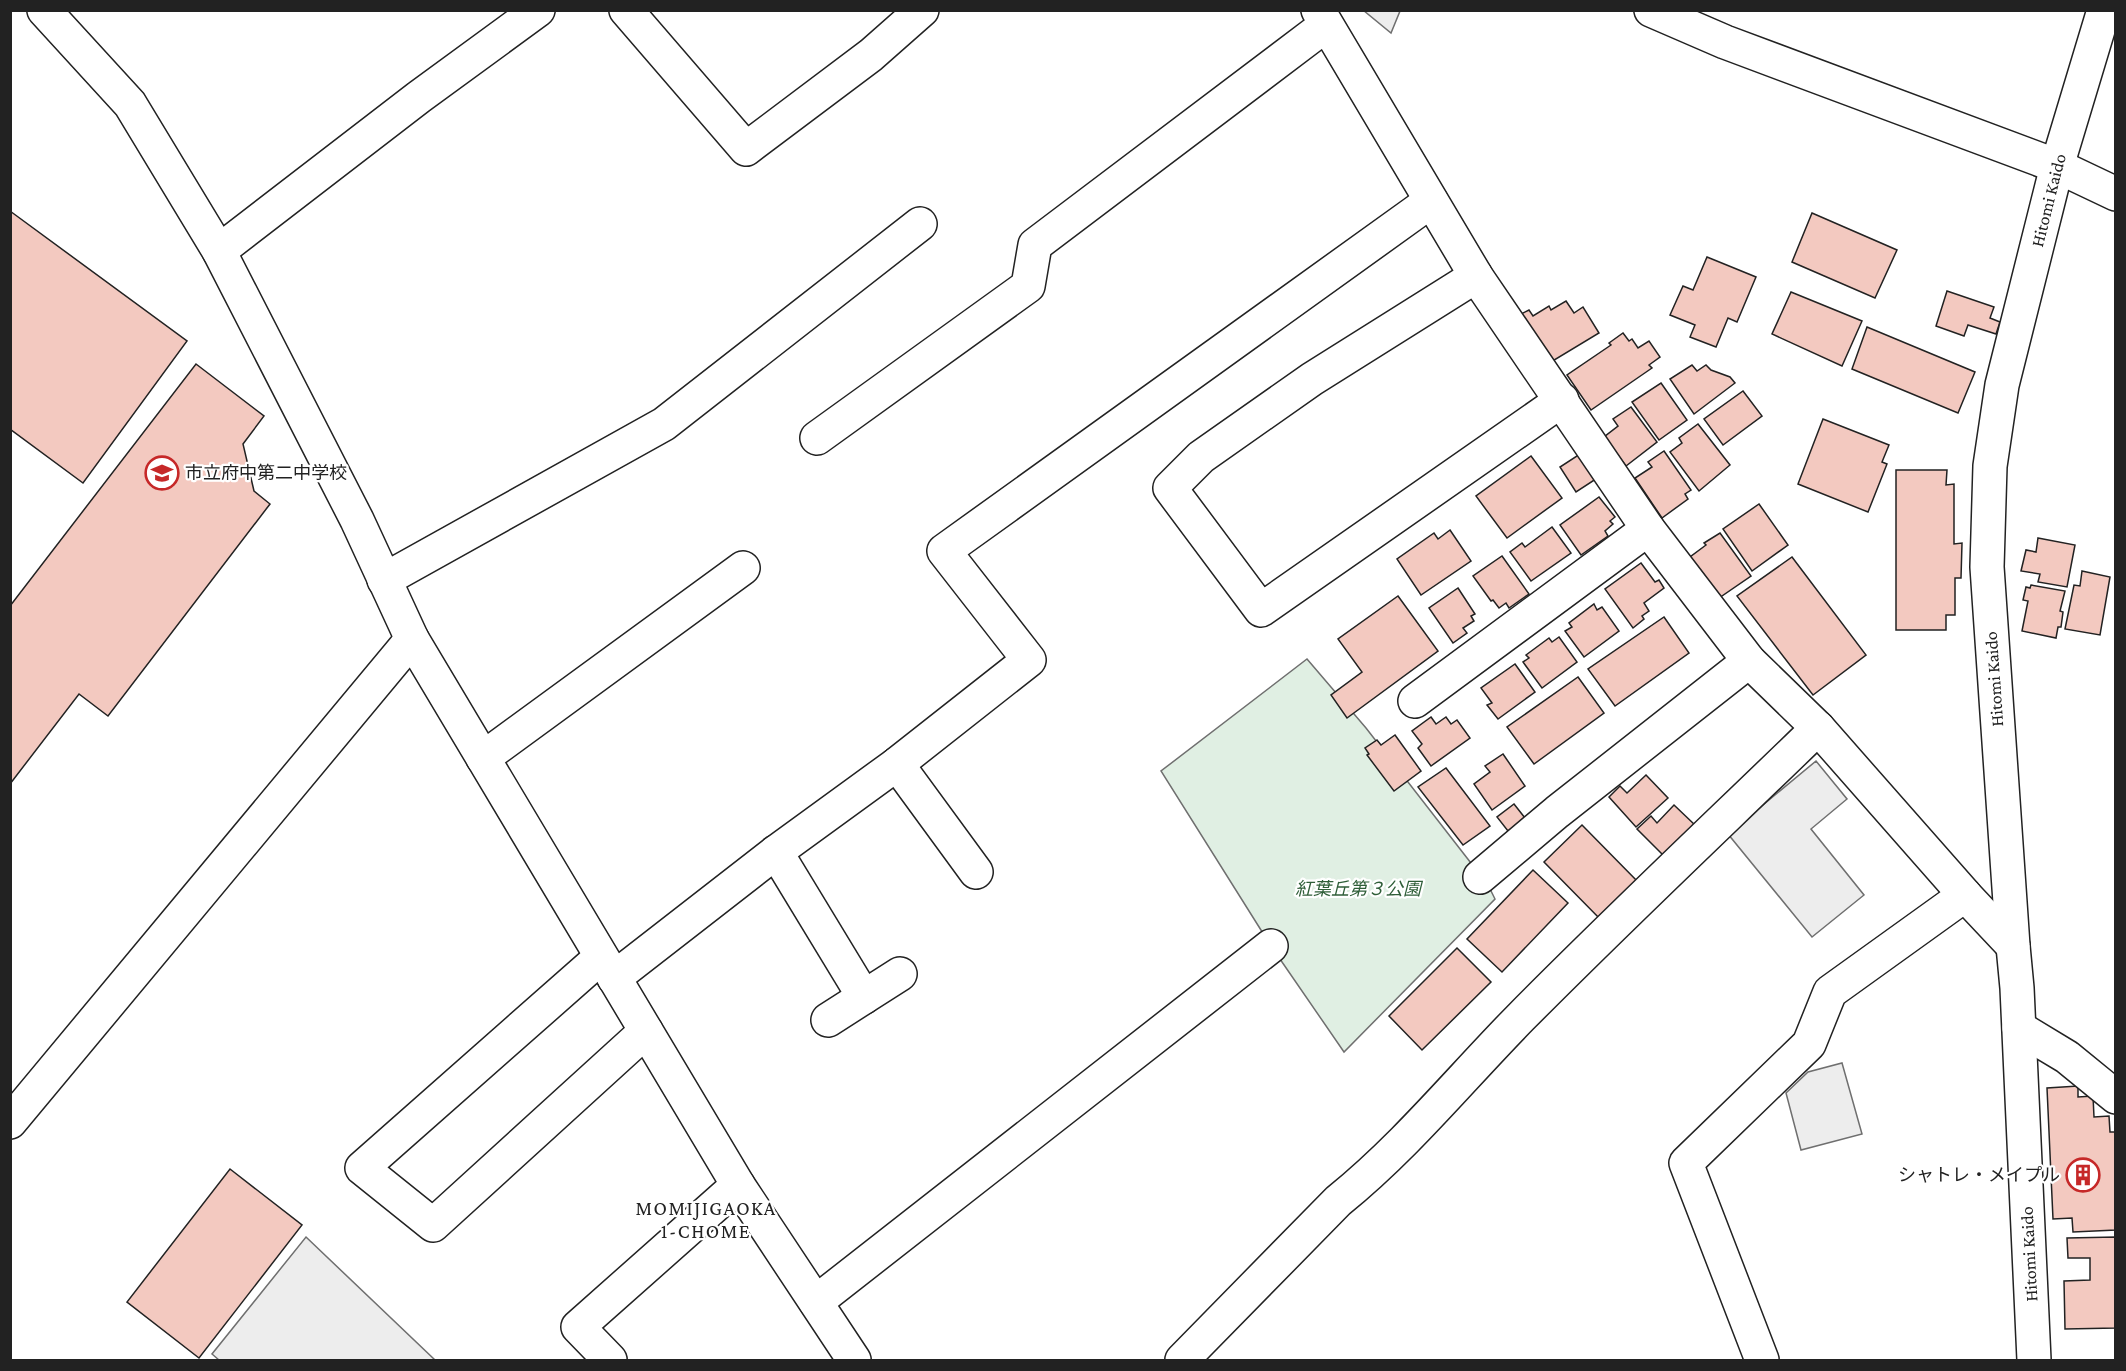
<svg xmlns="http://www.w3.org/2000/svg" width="2126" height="1371" viewBox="0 0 2126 1371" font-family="'Crimson Pro','Noto Sans JP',serif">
<rect width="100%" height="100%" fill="#fff"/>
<!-- green -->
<polygon fill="#e0efe3" stroke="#6f6f6f" stroke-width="1.5" points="1307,659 1366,728 1488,885 1495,899 1344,1052 1271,946 1161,771"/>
<!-- parking -->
<g fill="#ededed" stroke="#6f6f6f" stroke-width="1.5">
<polygon points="1363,10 1400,10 1400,11 1391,33"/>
<polygon points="1816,761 1847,799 1811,829 1864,895 1812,937 1728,834"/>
<polygon points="1842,1063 1862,1134 1801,1150 1786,1093 1808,1072"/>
<polygon points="306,1237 435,1360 219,1360 212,1354"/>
</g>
<!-- building -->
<g fill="#f3c9c0" stroke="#222" stroke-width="1.5">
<polygon points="10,211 187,341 83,483 10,429"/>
<polygon points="1812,213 1897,250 1875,298 1792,262"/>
<polygon points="1707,257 1756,277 1737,322 1728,318 1716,347 1690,337 1695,325 1670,315 1683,286 1693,290"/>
<polygon points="1947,291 1994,307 1990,318 2000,322 1996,334 1968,325 1964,336 1936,326"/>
<polygon points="1791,292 1862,321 1842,366 1772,334"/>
<polygon points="1566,301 1574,313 1583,307 1599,333 1551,362 1521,314 1529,310 1533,316 1549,306 1551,310"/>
<polygon points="1867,327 1975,372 1958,413 1852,369"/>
<polygon points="1623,333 1629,341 1632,339 1638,348 1649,341 1660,357 1649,365 1652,368 1591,410 1567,375 1611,345 1609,343"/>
<polygon points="196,364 264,416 243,444 254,491 270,504 108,716 79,694 10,784 10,606"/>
<polygon points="1692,365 1697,371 1706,365 1711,370 1730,377 1735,383 1694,414 1670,379"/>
<polygon points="1661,383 1687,420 1659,440 1632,402"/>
<polygon points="1743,391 1762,416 1723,445 1704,419"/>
<polygon points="1631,407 1657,442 1626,466 1604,437 1618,426 1613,419"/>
<polygon points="1823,419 1889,445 1882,462 1887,464 1868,512 1798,484"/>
<polygon points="1698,424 1730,465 1699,491 1670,452 1682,443 1679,438"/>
<polygon points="1664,451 1691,490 1685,494 1688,499 1662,518 1635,478 1652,467 1648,462"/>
<polygon points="1583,452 1599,477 1576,492 1560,467"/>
<polygon points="1531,456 1562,498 1507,538 1476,496"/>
<polygon points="1896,470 1947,470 1946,485 1954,484 1954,544 1962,543 1961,578 1955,578 1955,615 1946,615 1946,630 1896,630"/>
<polygon points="1599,497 1615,517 1610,521 1613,524 1605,531 1608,536 1581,555 1560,525"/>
<polygon points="1759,504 1788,545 1752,571 1723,529"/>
<polygon points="1552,527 1571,553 1531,581 1510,552 1522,543 1525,547"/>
<polygon points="1450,530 1471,561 1421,595 1397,559 1434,533 1438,539"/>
<polygon points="1720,533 1751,576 1719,598 1690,557 1706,545 1704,543"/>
<polygon points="2038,538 2075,545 2067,587 2038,582 2040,574 2021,571 2026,550 2036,552"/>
<polygon points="1502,556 1529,594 1509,608 1506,603 1499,608 1493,600 1491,601 1473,576"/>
<polygon points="1792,557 1866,655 1813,695 1737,596"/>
<polygon points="1641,563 1655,582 1659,580 1664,588 1644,603 1649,611 1642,616 1644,619 1633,628 1605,589"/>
<polygon points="2082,571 2110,577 2100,635 2065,629 2074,585 2080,586"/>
<polygon points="2031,585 2065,591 2060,611 2063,612 2061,627 2058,627 2056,638 2022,631 2028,601 2023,600 2026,587 2030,588"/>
<polygon points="1458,588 1475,614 1471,616 1474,621 1463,628 1467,633 1453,643 1429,608"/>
<polygon points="1398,596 1438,651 1347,718 1331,695 1362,672 1338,639"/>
<polygon points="1594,604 1597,610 1602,607 1619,631 1584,657 1565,631 1572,627 1569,623"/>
<polygon points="1664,617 1689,653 1615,706 1588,669"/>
<polygon points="1559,637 1577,662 1542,688 1523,662 1529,658 1526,655 1549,638 1552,642"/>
<polygon points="1515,664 1535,692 1498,719 1487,705 1492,703 1481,688"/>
<polygon points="1578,677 1604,713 1534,764 1507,727"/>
<polygon points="1431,717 1436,724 1446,717 1451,724 1457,720 1470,738 1431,766 1418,748 1422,744 1412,731"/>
<polygon points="1395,735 1421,771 1394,791 1367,755 1369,754 1365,748 1377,740 1381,745"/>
<polygon points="1503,754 1525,786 1492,810 1474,784 1490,772 1485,766"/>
<polygon points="1446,768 1490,826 1463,845 1418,787"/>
<polygon points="1646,775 1668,798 1636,827 1609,797 1620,786 1627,793"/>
<polygon points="1514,804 1525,818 1508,831 1497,817"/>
<polygon points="1674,805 1696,826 1665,857 1637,829 1651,816 1657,823"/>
<polygon points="1582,825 1639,883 1601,920 1544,862"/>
<polygon points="1533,870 1568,903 1502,972 1467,939"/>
<polygon points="1457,948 1491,982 1422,1050 1389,1016"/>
<polygon points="2078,1086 2078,1097 2093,1096 2094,1117 2109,1116 2110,1132 2116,1132 2116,1230 2073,1232 2072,1218 2053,1219 2047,1088"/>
<polygon points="230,1169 302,1225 199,1358 127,1302"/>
<polygon points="2116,1237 2116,1328 2065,1329 2064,1281 2090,1280 2090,1258 2068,1258 2067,1238"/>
</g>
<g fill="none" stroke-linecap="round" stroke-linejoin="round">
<!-- minor casing -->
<g stroke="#222" stroke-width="36">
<g id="minor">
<polyline points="44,10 130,104 219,251 357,520 412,639 738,1185 854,1360"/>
<polyline points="626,10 746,149 871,55 922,10"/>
<polyline points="1318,10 1476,276 1648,529 1749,661 1818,728 1965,895 2013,946"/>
<polyline points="1651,10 1725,42 2057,166 2116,194"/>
<polyline points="219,251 419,97 538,10"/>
<polyline points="1476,276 1312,379 1201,457 1170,488 1261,610 1562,400"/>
<polyline points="817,438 1028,286 1035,245 1326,25"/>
<polyline points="384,580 664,424 920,224"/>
<polyline points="1415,701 1648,529"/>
<polyline points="483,758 743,568"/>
<polyline points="897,764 976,872"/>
<polyline points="776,852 864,997"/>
<polyline points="1480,877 1557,812 1749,661"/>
<polyline points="601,957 362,1168 433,1225 646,1031"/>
<polyline points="614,978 776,852 897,764 1029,660 944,551 1431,201"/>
<polyline points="828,1020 900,974"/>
<polyline points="2019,1028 2067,1057 2116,1097"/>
<polyline points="10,1122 412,639"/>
<polyline points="816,1302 1271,946"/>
<polyline points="610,1360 578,1327 738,1185"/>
<path d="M 1182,1360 L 1338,1201 C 1406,1146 1460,1079 1521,1017 C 1618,919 1719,824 1818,728"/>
<polyline points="1762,1360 1686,1163 1809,1044 1830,992 1965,895"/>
</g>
</g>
<!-- major casing -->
<g stroke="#222" stroke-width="36">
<g id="major">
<path id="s1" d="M 2034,1360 L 2017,988 L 2013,946 L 1987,567 L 1990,466 L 2002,385 L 2057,166 L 2104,10"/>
</g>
</g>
<!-- minor -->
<use href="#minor" stroke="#fff" stroke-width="33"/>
<!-- major -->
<use href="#major" stroke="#fff" stroke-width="33"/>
</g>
<!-- icons -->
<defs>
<g id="school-ring" transform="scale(1.725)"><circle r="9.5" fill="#fff" stroke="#c62828" stroke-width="1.5"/><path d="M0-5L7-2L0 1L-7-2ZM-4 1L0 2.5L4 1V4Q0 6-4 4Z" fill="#c62828"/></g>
<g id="building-ring" transform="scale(1.725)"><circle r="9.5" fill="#fff" stroke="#c62828" stroke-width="1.5"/><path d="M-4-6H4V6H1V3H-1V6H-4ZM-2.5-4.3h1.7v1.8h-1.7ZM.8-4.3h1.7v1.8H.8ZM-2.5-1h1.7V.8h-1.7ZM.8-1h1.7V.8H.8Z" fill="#c62828"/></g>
</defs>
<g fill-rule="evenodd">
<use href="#school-ring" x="162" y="473"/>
<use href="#building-ring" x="2083" y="1175"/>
</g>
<g text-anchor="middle" stroke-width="4.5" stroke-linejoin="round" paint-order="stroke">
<!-- street labels -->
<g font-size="18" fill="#222" stroke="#fff">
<text dy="6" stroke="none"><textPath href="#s1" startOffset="1168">Hitomi Kaido</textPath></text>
<text transform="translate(1994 679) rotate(-94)" y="6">Hitomi Kaido</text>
<text transform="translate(2029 1254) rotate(-93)" y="6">Hitomi Kaido</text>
</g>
<!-- poi labels -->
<g font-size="18" fill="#222" stroke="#fff" text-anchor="start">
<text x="185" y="479">市立府中第二中学校</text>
<text x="2060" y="1181" text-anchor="end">シャトレ・メイプル</text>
</g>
<!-- park labels -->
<g font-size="18" font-style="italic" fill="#2f5e38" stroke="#fff">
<text x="1358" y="895">紅葉丘第３公園</text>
</g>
<!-- neighbourhood labels -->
<g font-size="20" letter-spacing="1.5" fill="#222" stroke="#fff">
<text x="706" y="1215">MOMIJIGAOKA<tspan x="706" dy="23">1-CHOME</tspan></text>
</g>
</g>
<!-- border -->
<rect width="2126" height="1371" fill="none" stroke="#222222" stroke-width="24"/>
</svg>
